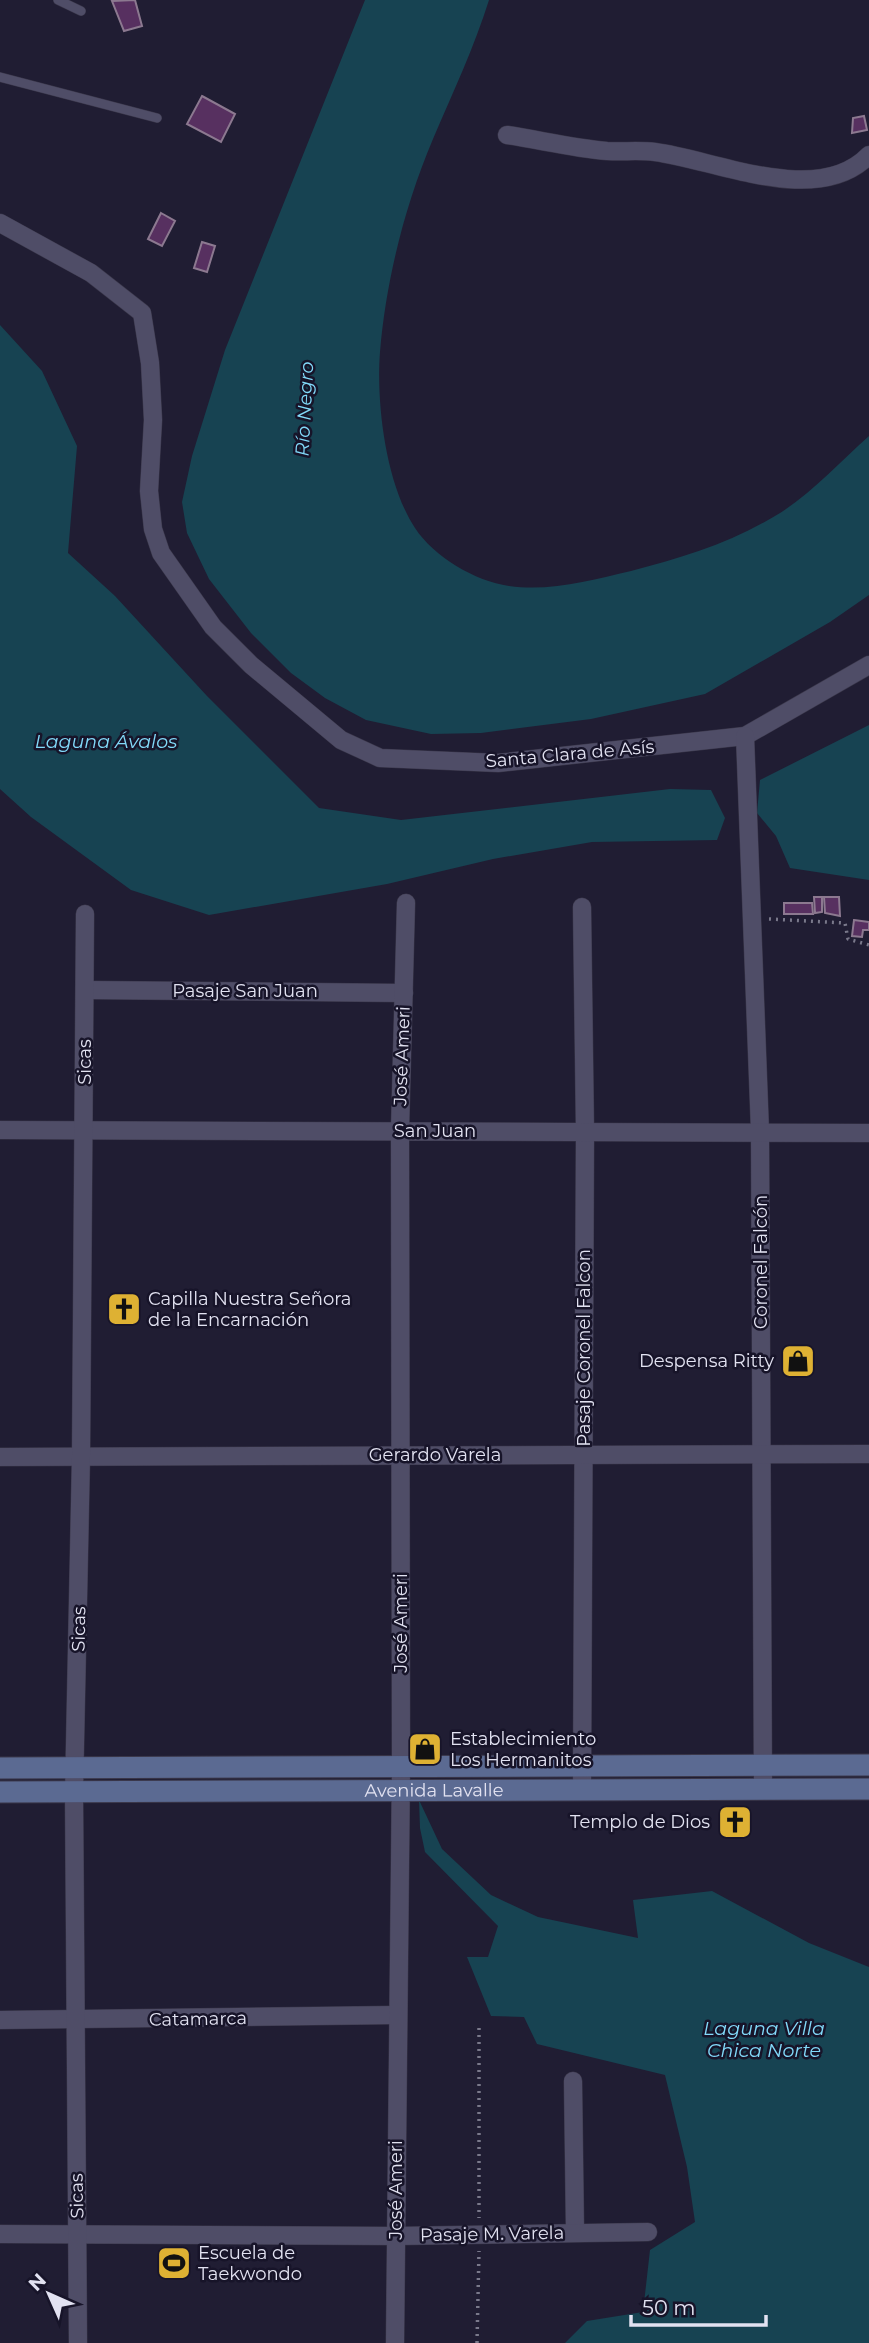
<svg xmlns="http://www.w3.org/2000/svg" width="869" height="2343" viewBox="0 0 869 2343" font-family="Montserrat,sans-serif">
<rect width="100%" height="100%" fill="#201d33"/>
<!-- water -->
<g fill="#174352">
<path d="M 365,0 L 489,0 C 474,48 453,92 433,139 C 405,205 386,280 380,352 C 376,404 386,484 415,528 C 434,557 475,581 509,586 C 550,592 592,580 631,571 C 682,558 730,543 775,516 C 808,497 841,461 869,436 L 869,595 L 830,622 L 705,694 L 591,719 L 481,733 L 431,734 L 366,720 L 325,698 L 291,673 L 251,633 L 209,579 L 187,533 L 182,502 L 192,456 L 225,350 Z"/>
<polygon points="0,325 42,371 77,446 68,553 115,596 207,696 319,808 401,820 670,789 711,790 725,818 717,840 592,842 493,859 387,884 209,915 131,890 31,817 0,789"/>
<polygon points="869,725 869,880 790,868 776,836 757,813 760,780"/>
<polygon points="419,1800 442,1849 491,1895 538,1917 638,1938 633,1900 712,1891 809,1943 869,1967 869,2343 565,2343 587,2321 643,2312 650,2250 695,2222 687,2167 665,2075 537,2044 524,2017 491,2016 467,1957 488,1957 498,1926 425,1852 420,1828"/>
</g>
<!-- building -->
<g fill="#573060" stroke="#8c7990" stroke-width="2">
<polygon points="135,0 142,26 124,31 112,1"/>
<polygon points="202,96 235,114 221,142 187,124"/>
<polygon points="864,116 867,130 852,133 853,118"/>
<polygon points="161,213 175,221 162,246 148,239"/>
<polygon points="202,242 215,246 207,272 194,268"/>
<polygon points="814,897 822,897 822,912 815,913"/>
<polygon points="824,897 839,897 840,916 825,913"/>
<polygon points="784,903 812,903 813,914 784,914"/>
<polygon points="854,920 869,922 869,930 863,930 862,937 852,936"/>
</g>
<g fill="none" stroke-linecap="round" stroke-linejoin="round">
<!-- lane casing -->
<g stroke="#3a374a" stroke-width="10">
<g id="lane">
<polyline points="58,0 81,11"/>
<polyline points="0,77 157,118"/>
</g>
</g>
<!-- street casing -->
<g stroke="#3a374a" stroke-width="19">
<g id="street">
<path d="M 507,135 C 540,140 573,148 607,151 C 623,152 639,150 655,152 C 716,160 818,208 869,155"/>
<polyline points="0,223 91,273 142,313 150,363 153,420 149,491 153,529 161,553 213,627 251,665 341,740 380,758 498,763 745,736 869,665"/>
<polyline points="745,736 760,1131 763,1789"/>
<polyline points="582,907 585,1132 582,1789"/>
<polyline points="85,990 404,993"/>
<polyline points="0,1130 869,1133"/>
<polyline points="0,1457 869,1454"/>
<polyline points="0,2020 396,2015"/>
<polyline points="573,2081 575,2232"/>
<polyline points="0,2234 396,2236 648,2232"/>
<polyline points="78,2343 74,1793 81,1456 85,914"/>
<polyline points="395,2343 401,1767 400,1130 406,903"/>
</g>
</g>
<!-- secondary casing -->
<g stroke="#3a374a" stroke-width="23">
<g id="secondary">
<polyline points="0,1768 869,1765"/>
<path id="s1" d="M 0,1792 L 869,1789"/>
</g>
</g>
<!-- path -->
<g stroke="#7a798b" stroke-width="3.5" stroke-dasharray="2 5" stroke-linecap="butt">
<polyline points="769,919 845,923 848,939 869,945"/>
<polyline points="479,2028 479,2218"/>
<polyline points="477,2343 479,2251"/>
</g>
<!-- lane -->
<use href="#lane" stroke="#4f4d67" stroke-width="9"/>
<!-- street -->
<use href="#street" stroke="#4f4d67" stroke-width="18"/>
<!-- secondary -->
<use href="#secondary" stroke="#5b6a92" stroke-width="21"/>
</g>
<!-- icons -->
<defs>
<g id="church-square" transform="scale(1.75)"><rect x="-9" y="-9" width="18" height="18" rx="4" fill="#deb133" stroke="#171429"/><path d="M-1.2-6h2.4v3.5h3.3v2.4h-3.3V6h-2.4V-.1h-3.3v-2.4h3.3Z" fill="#111"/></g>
<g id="shop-square" transform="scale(1.75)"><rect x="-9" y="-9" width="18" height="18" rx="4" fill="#deb133" stroke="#171429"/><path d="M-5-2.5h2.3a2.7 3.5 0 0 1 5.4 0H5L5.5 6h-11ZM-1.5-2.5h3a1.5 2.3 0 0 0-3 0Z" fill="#111"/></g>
<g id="stadium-square" transform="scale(1.75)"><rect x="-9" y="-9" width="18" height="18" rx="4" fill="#deb133" stroke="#171429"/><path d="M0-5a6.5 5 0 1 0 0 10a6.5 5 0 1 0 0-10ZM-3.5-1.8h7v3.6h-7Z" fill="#111"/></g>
</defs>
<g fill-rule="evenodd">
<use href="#church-square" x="124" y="1309"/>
<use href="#shop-square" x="798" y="1361"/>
<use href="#shop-square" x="425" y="1749"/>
<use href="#church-square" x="735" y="1822"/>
<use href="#stadium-square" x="174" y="2263"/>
</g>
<g text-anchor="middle" stroke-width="5" stroke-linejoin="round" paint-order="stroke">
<!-- street labels -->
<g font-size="18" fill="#e2e2f1" stroke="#171429">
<text transform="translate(570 754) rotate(-5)" y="6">Santa Clara de Asís</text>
<text x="245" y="997">Pasaje San Juan</text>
<text transform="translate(402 1056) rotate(-88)" y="6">José Ameri</text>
<text transform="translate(85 1062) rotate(-90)" y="6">Sicas</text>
<text x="435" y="1137">San Juan</text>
<text transform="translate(761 1262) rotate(-90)" y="6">Coronel Falcón</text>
<text transform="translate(584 1348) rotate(-90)" y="6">Pasaje Coronel Falcon</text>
<text x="435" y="1461">Gerardo Varela</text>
<text transform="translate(401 1623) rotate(-90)" y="6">José Ameri</text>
<text transform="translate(79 1629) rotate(-89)" y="6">Sicas</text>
<text dy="6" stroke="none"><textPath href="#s1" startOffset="434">Avenida Lavalle</textPath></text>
<text transform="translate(198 2019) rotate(-1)" y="6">Catamarca</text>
<text transform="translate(396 2190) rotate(-90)" y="6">José Ameri</text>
<text transform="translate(77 2196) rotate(-91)" y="6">Sicas</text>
<text transform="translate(492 2234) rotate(-1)" y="6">Pasaje M. Varela</text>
</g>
<!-- poi labels -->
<g font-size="18" fill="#e2e2f1" stroke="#171429" text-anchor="start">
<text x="148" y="1305">Capilla Nuestra Señora<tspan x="148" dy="21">de la Encarnación</tspan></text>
<text x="774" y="1367" text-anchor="end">Despensa Ritty</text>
<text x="450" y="1745">Establecimiento<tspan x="450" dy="21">Los Hermanitos</tspan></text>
<text x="710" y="1828" text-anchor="end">Templo de Dios</text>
<text x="198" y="2259">Escuela de<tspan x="198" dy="21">Taekwondo</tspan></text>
</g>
<!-- water labels -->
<g font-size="19" font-style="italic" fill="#82dafa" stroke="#171429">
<text transform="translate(304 409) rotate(-87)" y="7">Río Negro</text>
<text x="106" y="748">Laguna Ávalos</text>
<text x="764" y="2035">Laguna Villa<tspan x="764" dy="22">Chica Norte</tspan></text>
</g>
</g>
<!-- north arrow -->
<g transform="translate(49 2294) rotate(315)" stroke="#171429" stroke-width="5" paint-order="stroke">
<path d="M0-5L12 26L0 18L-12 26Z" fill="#e2e2f1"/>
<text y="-10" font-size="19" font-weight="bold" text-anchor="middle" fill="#e2e2f1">N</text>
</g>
<!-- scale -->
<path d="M631 2315v10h135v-10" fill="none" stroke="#e2e2f1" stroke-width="3.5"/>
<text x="642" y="2315" font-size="21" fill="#e2e2f1" stroke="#171429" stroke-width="5" paint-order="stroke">50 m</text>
</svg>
